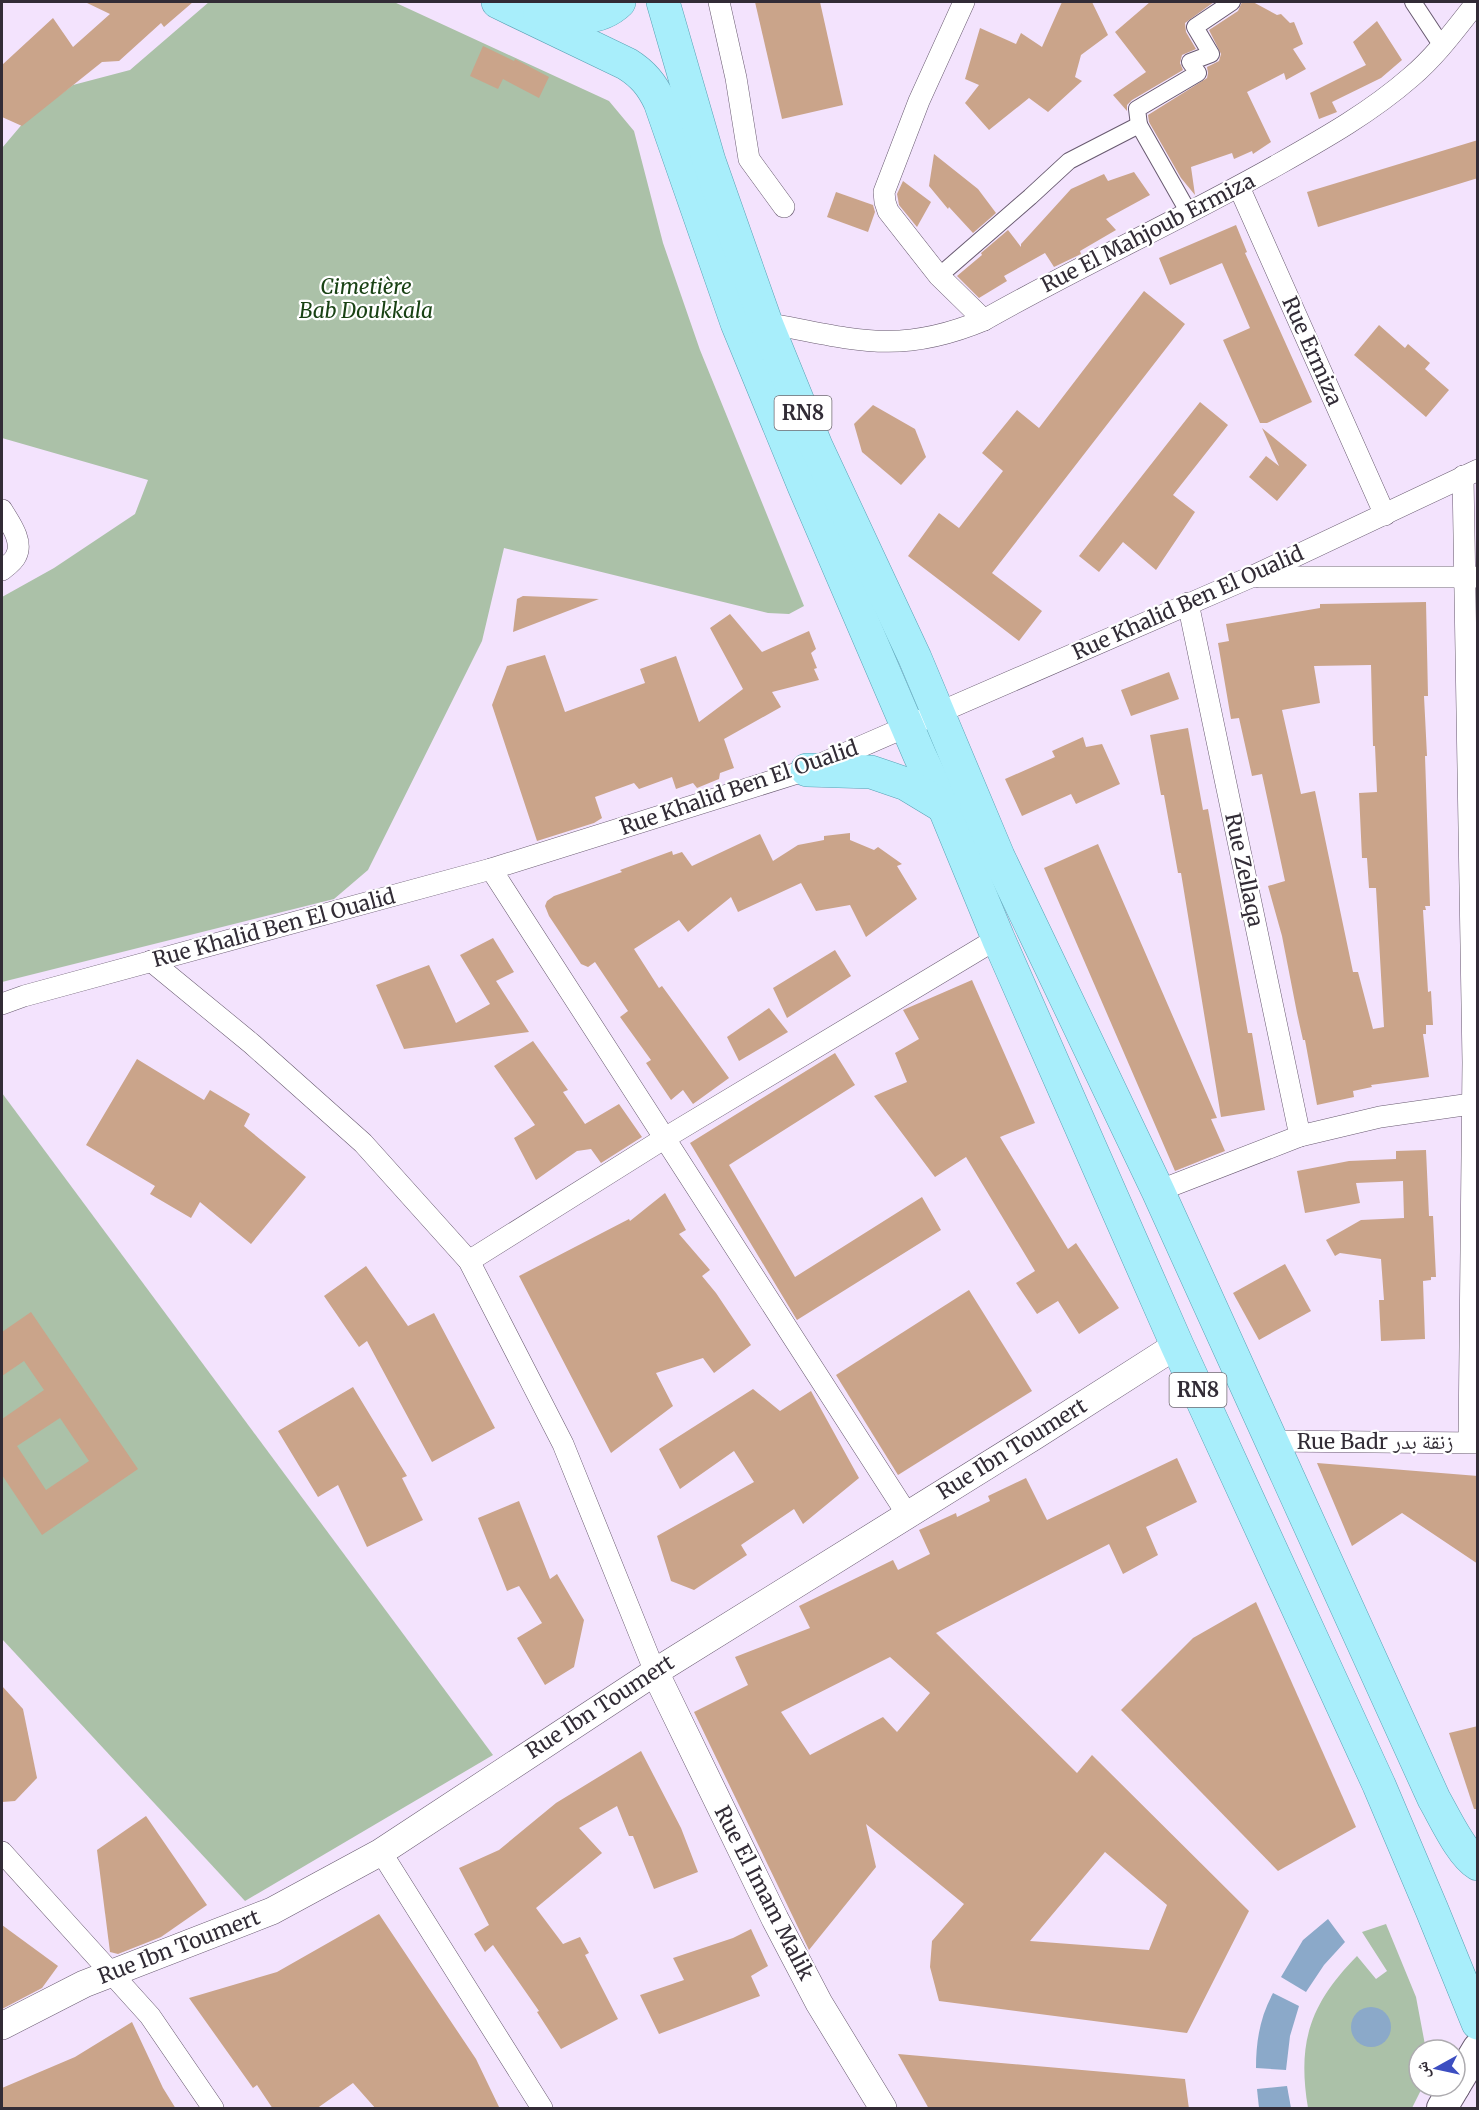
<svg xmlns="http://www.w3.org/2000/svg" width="1479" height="2110" viewBox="0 0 1479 2110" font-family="Merriweather,'Noto Naskh Arabic',serif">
<rect width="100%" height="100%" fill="#f3e3fd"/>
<!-- green -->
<g fill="#abc1a8">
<polygon points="209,2 394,2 609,101 634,131 663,243 700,350 804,606 789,614 768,613 504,548 482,641 368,870 334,899 2,982 2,597 54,568 135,514 148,480 2,438 2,148 24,122 73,85 130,70"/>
<polygon points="2,1093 493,1755 245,1901 2,1639"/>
<path d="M 1386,1924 L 1416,1997 L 1426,2050 L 1419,2050 L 1419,2086 L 1423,2086 L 1412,2108 L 1308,2108 C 1297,2042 1310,2004 1357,1956 L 1376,1979 L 1387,1971 L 1362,1932 Z"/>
</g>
<!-- water -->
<g fill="#8ba9c9">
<polygon points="1328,1919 1345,1942 1324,1965 1306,1992 1281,1977 1303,1940"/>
<path d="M 1273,1993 L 1299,2006 L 1290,2036 L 1286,2070 L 1256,2068 C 1256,2041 1260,2017 1273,1993 Z"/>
<circle cx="1371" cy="2027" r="20"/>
<polygon points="1287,2086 1291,2108 1259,2108 1257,2089"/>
</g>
<!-- building -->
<g fill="#caa48a" fill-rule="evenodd">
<polygon points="85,2 193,2 164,27 161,23 119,61 102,62 22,126 2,117 2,65 53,18 73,47 110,14"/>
<polygon points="755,2 820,2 843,105 782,119"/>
<polygon points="1062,2 1092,2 1108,35 1081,55 1075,77 1082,81 1048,112 1029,98 989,130 965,103 979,85 965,79 980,28 1016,44 1021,33 1042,47"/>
<polygon points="1150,2 1214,2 1185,23 1186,32 1196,49 1182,55 1180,63 1183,70 1132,100 1127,105 1127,111 1113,95 1146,72 1115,32"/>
<polygon points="1242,2 1253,2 1277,15 1281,14 1290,23 1294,22 1303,44 1293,49 1306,69 1286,80 1284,73 1247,92 1271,142 1253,154 1252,151 1234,159 1232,153 1191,167 1195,195 1181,178 1149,122 1148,115 1207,78 1208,73 1207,67 1219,61 1221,54 1209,30 1238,11"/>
<polygon points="1377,21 1402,60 1381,78 1332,102 1337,112 1319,119 1310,93 1366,65 1353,42"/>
<polygon points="483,46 514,61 515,59 549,77 539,98 503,79 498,89 470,76"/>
<polygon points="1478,140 1478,178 1318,227 1307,192"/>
<polygon points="934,154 978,189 996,213 973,233 949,207 948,209 929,186"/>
<polygon points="1134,172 1150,195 1106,219 1116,230 1080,251 1081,254 1054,267 1045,253 1004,276 1007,281 979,298 957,276 982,255 981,253 1008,230 1021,247 1021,244 1071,189 1104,174 1108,181"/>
<polygon points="903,181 931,202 917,227 899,205 898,199 897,194"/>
<polygon points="836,192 873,205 875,212 868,232 827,217"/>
<polygon points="1236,225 1247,252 1245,253 1312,402 1267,423 1260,423 1223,340 1250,328 1222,263 1170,285 1159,258"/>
<polygon points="1144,291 1185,324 992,573 1042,611 1019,641 908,556 939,513 959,528 1003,471 982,453 1017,410 1039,428"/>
<polygon points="1379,325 1405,348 1408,344 1430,363 1425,369 1449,390 1426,417 1354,355"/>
<polygon points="1200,402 1228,425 1173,495 1195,512 1156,570 1123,542 1099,572 1079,556"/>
<polygon points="873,405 915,429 926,457 901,485 862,452 854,424"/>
<polygon points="1262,428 1307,465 1277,501 1249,477 1266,456 1279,466"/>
<polygon points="523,596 599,599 513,632 517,599"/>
<path d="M 1426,602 L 1428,696 L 1424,696 L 1427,756 L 1425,756 L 1430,906 L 1425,906 L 1426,910 L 1423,910 L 1428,992 L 1431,991 L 1433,1025 L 1426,1025 L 1426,1034 L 1423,1034 L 1429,1077 L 1371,1085 L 1372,1087 L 1353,1091 L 1354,1097 L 1317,1105 L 1305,1040 L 1303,1040 L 1297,1013 L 1282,936 L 1268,886 L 1285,881 L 1262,774 L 1252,776 L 1239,718 L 1231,719 L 1218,643 L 1229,641 L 1226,624 L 1320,608 L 1320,604 ZM 1371,665 L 1373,746 L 1375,746 L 1377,792 L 1359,793 L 1362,858 L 1367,858 L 1369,888 L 1376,888 L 1384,1027 L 1373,1029 L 1358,972 L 1353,972 L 1315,791 L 1301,794 L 1282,710 L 1320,703 L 1314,666 Z"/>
<polygon points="730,614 762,652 809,631 816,649 811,653 817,668 814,669 819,680 772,692 781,707 724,739 734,768 720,773 719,779 697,788 693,783 676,789 672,777 639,789 634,783 595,797 602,818 594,823 537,841 492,705 507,666 545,655 565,712 645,683 640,669 676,656 699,722 743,689 710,628"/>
<polygon points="1169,672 1179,699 1131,716 1121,690"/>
<polygon points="1188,728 1203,810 1208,809 1248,1033 1252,1033 1265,1110 1221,1117 1181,873 1178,873 1164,795 1161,795 1150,735"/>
<polygon points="1083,737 1086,747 1102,744 1120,784 1076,804 1071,794 1022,816 1005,779 1055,757 1052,751"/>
<polygon points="850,833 850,840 874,850 878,847 902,864 897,866 917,899 866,937 850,905 816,911 801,883 738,912 731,897 688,932 679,920 634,949 659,988 662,986 729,1078 693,1104 683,1090 671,1100 646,1063 651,1060 620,1017 628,1011 595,962 588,967 581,964 549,916 545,906 547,901 554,896 622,872 620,870 672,851 673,855 682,852 692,866 760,834 773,861 798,845 824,840 824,836"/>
<polygon points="1098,844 1217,1118 1211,1119 1225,1151 1175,1171 1044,868"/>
<polygon points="493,938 514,972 496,981 529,1032 404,1049 376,985 429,965 456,1023 490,1004 460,955"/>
<polygon points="835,950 851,976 787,1018 773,988"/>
<polygon points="972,980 1035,1123 1000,1137 1068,1249 1076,1243 1119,1308 1079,1334 1058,1301 1037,1314 1016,1283 1035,1271 966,1157 935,1177 874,1096 907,1082 895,1053 919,1039 903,1010"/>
<polygon points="769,1008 788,1032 739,1061 727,1037"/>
<polygon points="533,1041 568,1090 563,1092 585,1124 619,1104 642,1137 601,1163 591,1149 577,1151 536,1180 514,1138 535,1125 494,1066"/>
<polygon points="835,1053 855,1085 729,1165 795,1277 922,1197 941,1230 797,1320 690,1143"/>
<polygon points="137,1059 204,1100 210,1090 250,1114 244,1126 306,1177 251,1244 200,1202 191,1218 150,1194 155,1186 86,1145"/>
<polygon points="1426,1150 1429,1216 1433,1216 1436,1277 1431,1277 1431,1280 1423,1281 1425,1339 1381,1341 1379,1300 1384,1300 1381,1259 1340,1253 1335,1256 1326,1240 1361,1220 1404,1218 1403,1181 1356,1183 1360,1203 1305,1213 1297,1171 1349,1161 1396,1159 1396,1151"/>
<polygon points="665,1193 686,1230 679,1234 710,1270 702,1276 716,1293 751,1345 714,1373 703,1358 656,1373 673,1406 611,1453 519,1276 629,1219 630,1221"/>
<polygon points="1285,1264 1311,1311 1259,1340 1233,1293"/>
<polygon points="366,1266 408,1326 434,1313 495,1428 432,1462 367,1341 359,1347 324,1296"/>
<polygon points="969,1290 1032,1391 898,1475 836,1375"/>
<path d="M 31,1312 L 138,1469 L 42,1535 L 2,1475 L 2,1419 L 44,1390 L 24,1361 L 2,1376 L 2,1332 ZM 60,1418 L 89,1461 L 46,1490 L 17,1446 Z"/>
<polygon points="353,1387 407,1476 402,1478 423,1520 367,1547 338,1485 318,1497 278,1431"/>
<polygon points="753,1389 780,1411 811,1391 859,1478 803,1524 794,1509 741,1545 747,1555 694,1590 671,1581 657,1536 754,1482 734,1451 680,1489 659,1449"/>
<path d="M 1177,1458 L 1197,1502 L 1146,1527 L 1158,1555 L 1123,1574 L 1109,1544 L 936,1633 L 1077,1773 L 1092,1755 L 1249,1911 L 1187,2033 L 939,2001 L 930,1967 L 932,1941 L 964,1904 L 866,1824 L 876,1867 L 809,1950 L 694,1712 L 748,1685 L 735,1657 L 810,1628 L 799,1606 L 893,1560 L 898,1570 L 930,1554 L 919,1530 L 956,1513 L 957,1517 L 990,1501 L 988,1496 L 1026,1478 L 1047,1520 ZM 890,1657 L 930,1693 L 897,1732 L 883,1717 L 810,1755 L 781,1712 ZM 1105,1852 L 1167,1905 L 1149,1950 L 1030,1941 Z"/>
<polygon points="1317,1463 1478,1476 1478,1564 1402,1513 1352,1546"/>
<polygon points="519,1501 550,1579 557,1574 584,1620 574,1667 545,1685 517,1638 542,1623 519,1586 507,1591 478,1518"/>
<polygon points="1256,1602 1356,1827 1278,1871 1121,1710 1193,1638"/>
<polygon points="2,1686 23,1709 37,1778 15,1801 2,1802"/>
<polygon points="1478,1726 1478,1809 1474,1809 1449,1733"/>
<polygon points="641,1751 681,1828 698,1872 654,1889 633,1836 629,1836 617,1806 579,1828 602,1853 536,1908 563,1944 580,1937 589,1953 585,1955 618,2019 561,2049 537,2012 539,2011 493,1945 485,1952 474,1934 489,1925 459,1868 499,1850 556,1803"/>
<polygon points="146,1816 207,1905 161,1937 118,1954 110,1952 97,1850"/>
<polygon points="379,1914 476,2059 500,2109 376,2109 353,2083 316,2109 273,2109 257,2085 253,2088 189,1998 277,1972"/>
<polygon points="2,1925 58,1966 42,1988 2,2009"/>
<polygon points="751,1929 768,1966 751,1976 760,1996 659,2034 640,1995 684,1980 673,1958 733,1938"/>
<polygon points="132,2022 163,2088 176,2109 2,2109 2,2088 75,2057"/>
<polygon points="898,2054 1185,2079 1189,2109 929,2109"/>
</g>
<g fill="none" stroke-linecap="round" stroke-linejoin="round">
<!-- pedestrian casing -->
<g stroke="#685a70" stroke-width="18">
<g id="pedestrian">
<polyline points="1413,2 1442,46"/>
<polyline points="1139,125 1137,109 1198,73 1190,62 1211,54 1195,27 1232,2"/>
<polyline points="939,276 1030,197 1069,161 1139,125 1189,213"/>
</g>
</g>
<!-- minor casing -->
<g stroke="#685a70" stroke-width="22">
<g id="minor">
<polyline points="719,2 736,78 749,159 784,207"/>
<polyline points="964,2 919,101 884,192 885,202 888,211 939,276 984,320"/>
<polyline points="1239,187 1385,515"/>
<path d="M 766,323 C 853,339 898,356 984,320 C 1081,265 1182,219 1279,164 C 1325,138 1371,112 1411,77 C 1437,55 1457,27 1477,2"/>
<polyline points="1463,476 1473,1062 1469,1442"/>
<path d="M 2,510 C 9,522 24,541 16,556 C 14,561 6,567 2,570"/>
<polyline points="1259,577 1477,577"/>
<polyline points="1188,603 1300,1136"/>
<polyline points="491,869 907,1514"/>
<polyline points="151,961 252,1044 363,1143 469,1261 563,1444 655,1672"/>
<polyline points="2,1004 24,996 491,869 807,770 1251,577 1478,470"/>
<polyline points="1158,1191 1300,1136 1380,1117 1478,1103"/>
<polyline points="469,1261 665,1138 998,938"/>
<polyline points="1272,1441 1478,1443"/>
<polyline points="2,1852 150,2016 213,2108"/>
<polyline points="381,1852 542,2108"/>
</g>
</g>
<!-- tertiary casing -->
<g stroke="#685a70" stroke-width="28">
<g id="tertiary">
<polyline points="655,1672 775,1919 819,2003 883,2108"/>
<polyline points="2,2026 84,1984 272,1911 381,1852 655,1672 1033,1437 1177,1345"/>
</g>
</g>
<!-- secondary casing -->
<g stroke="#685a70" stroke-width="32">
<g id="secondary">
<polyline points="1455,2086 1478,2048"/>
<polyline points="1442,2108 1455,2086"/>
</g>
</g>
<!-- primary casing -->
<g stroke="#59a2b5" stroke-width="34">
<g id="primary">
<path d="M 498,2 L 627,64 C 643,74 652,85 660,102 L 737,323 L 804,486 L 920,756 L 944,807 L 998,938 L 1177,1345 L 1379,1785 L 1432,1910 L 1478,2023"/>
<path d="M 663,2 L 709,161 L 766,323 L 816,446 L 915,658 L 998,856 L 1158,1191 L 1434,1799 C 1444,1816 1461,1854 1478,1864"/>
<path d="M 540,13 C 567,17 597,23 619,2"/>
<polyline points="807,770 871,772 906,784 944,807"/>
</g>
</g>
<!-- pedestrian -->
<use href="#pedestrian" stroke="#fff" stroke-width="16"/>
<!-- minor -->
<use href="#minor" stroke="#fff" stroke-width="21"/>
<!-- tertiary -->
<use href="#tertiary" stroke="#fff" stroke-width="27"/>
<!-- secondary -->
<use href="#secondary" stroke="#fff" stroke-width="30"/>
<!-- primary -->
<use href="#primary" stroke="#a8eefb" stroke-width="33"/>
</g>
<g text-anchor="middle" stroke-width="4.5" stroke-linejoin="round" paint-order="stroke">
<!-- shield labels -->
<g fill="#fff" stroke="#706b72" stroke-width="1.5">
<rect x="774.5" y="396" width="57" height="34" rx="4.5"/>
<rect x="1169.5" y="1373" width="57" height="34" rx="4.5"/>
</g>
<g font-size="20" font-weight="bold" fill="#322c36">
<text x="803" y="420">RN8</text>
<text x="1198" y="1397">RN8</text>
</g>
<!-- street labels -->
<g font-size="21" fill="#322c36" stroke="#fff">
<text transform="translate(1148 233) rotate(-27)" y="7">Rue El Mahjoub Ermiza</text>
<text transform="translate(1312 351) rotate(66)" y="7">Rue Ermiza</text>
<text transform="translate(1188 603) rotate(-24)" y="7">Rue Khalid Ben El Oualid</text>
<text transform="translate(739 788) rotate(-19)" y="7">Rue Khalid Ben El Oualid</text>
<text transform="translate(1244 870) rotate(78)" y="7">Rue Zellaqa</text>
<text transform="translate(274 928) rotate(-15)" y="7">Rue Khalid Ben El Oualid</text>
<text x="1375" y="1449">Rue Badr زنقة بدر</text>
<text transform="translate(1012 1449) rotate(-32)" y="7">Rue Ibn Toumert</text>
<text transform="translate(600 1707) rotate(-33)" y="7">Rue Ibn Toumert</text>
<text transform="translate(764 1893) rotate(63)" y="7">Rue El Imam Malik</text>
<text transform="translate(179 1947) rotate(-21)" y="7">Rue Ibn Toumert</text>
</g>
<!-- park labels -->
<g font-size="21" font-style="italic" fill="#194214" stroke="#fff">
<text x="366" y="294">Cimetière<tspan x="366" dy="24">Bab Doukkala</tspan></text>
</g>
</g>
<!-- border -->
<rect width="1479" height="2110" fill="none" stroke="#322c36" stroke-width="6"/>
<!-- north arrow -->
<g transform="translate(1437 2068) rotate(262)"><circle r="28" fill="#ffffff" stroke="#adabaf" stroke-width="1.5"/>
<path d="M0-4.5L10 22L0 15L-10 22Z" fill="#3c4ec1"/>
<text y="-9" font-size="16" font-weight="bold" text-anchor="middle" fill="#322c36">ش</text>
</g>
</svg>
